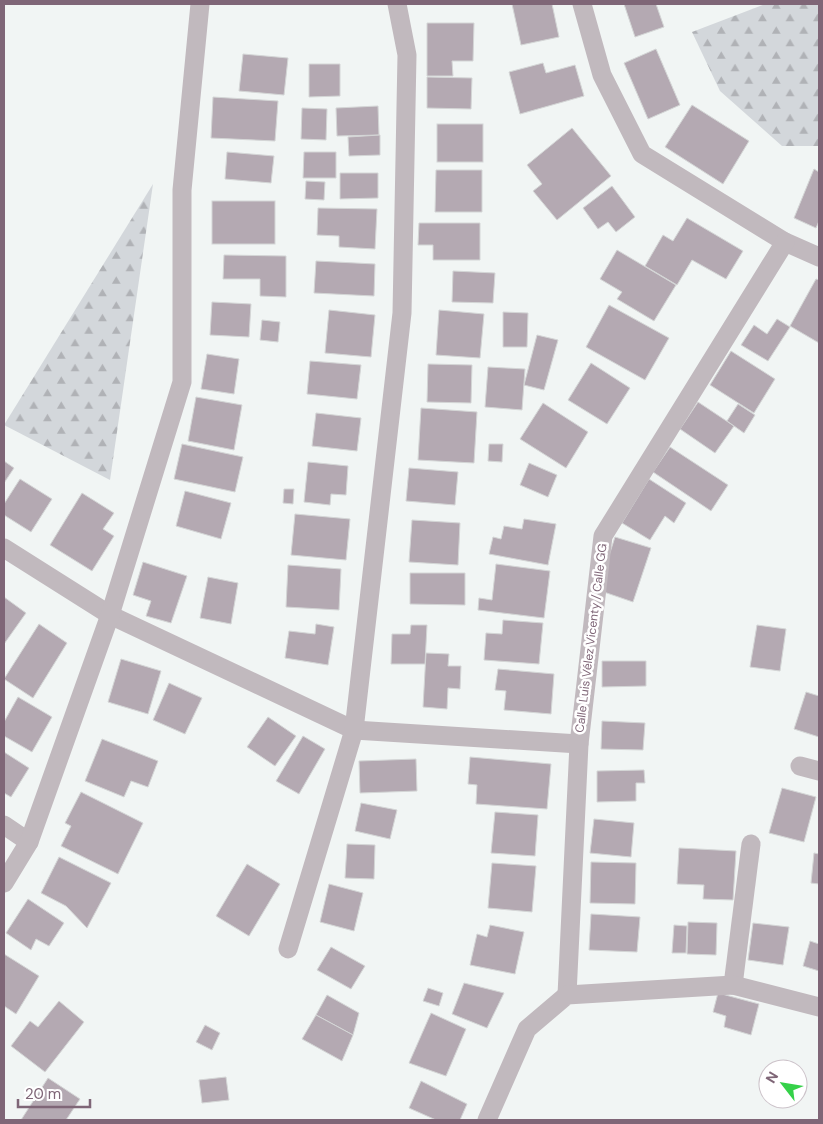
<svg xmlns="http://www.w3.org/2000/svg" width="823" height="1124" viewBox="0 0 823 1124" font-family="'DM Sans',sans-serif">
<defs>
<pattern id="forest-firs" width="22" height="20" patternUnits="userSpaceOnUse" patternTransform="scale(1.25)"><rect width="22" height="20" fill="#d3d7db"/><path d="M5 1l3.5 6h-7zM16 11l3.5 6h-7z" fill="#b0b2b6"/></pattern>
</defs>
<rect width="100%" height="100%" fill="#f1f5f4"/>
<!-- forest -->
<g fill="url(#forest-firs)">
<polygon points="765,4 819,4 819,146 782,146 720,91 692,32"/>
<polygon points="153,184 110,480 4,425"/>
</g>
<!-- building -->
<g fill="#b4a9b2" stroke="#d4d6d6">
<polygon points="512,4 552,4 559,37 521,45"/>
<polygon points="624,4 656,4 664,27 635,37"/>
<polygon points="427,23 474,23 473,61 452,61 453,76 427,76"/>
<polygon points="656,49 680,105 648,119 624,63"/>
<polygon points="243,54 288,58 284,95 239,91"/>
<polygon points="543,63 546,73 575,65 584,96 520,114 509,72"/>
<polygon points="309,64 340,64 340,96 309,97"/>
<polygon points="427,77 472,78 471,109 427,108"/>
<polygon points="213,97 278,101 275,141 211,138"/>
<polygon points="692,105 749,141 723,184 665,147"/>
<polygon points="378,106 379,135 337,136 336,108"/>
<polygon points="302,108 327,109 326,140 301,139"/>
<rect x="437" y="124" width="46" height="38"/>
<polygon points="572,128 611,176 557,220 533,191 542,184 527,165"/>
<polygon points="380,135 380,155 349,156 348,137"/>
<polygon points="227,152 274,156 271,183 225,179"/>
<polygon points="304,152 336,152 336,178 303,178"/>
<polygon points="814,169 819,172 819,221 816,228 794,218"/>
<polygon points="436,170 482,170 482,212 435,212"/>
<polygon points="340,173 378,173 378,198 340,199"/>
<polygon points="306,181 325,182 324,200 305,199"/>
<polygon points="612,186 635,217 616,232 608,222 598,229 583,208"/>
<rect x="212" y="201" width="63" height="43"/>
<polygon points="318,208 377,209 375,249 339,247 339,236 317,235"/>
<polygon points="687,218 743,251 726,279 692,260 677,285 645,266 663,235 673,241"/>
<polygon points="419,223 480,223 480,260 433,260 433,245 418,245"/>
<polygon points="617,250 676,285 654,321 617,299 622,292 600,279"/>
<polygon points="224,255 286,256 286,297 260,296 260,279 223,279"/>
<polygon points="316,261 375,264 374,296 314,293"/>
<polygon points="453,271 495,273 493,303 452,302"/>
<polygon points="816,279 819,280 819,343 790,326"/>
<polygon points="212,302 251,304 249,337 210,335"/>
<polygon points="609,305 669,338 645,380 586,347"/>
<polygon points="329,310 375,315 371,357 325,353"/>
<polygon points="439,310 484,314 480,358 436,355"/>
<polygon points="503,312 528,313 527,347 503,347"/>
<polygon points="777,319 790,327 768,361 741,345 754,325 767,334"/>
<polygon points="262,320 280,322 278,342 260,340"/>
<polygon points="537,335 558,340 544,390 524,385"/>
<polygon points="731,351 775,379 754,413 710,385"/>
<polygon points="207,354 239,359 234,394 201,389"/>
<polygon points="310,361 361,365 357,399 307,394"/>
<polygon points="591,363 630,388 607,424 568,400"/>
<polygon points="428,364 472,365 471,403 427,402"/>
<polygon points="488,367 525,369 522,410 485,407"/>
<polygon points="196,397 242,405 234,450 188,441"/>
<polygon points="698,402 734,426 715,453 680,429"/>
<polygon points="543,403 588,432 566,468 520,439"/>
<polygon points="738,404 755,415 744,433 727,421"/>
<polygon points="421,408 477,412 474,463 418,460"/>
<polygon points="316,413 361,418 357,451 312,446"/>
<polygon points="182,444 243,457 235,492 174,479"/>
<polygon points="489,444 503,444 502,462 488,461"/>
<polygon points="670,447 728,485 711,511 653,472"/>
<polygon points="4,461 14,468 4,483"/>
<polygon points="308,462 348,466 346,495 331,494 330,505 304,502"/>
<polygon points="529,463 557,475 548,497 520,485"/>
<polygon points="409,468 458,472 455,505 406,501"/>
<polygon points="20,479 52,499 31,532 4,515 4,504"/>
<polygon points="649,479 686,503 674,523 665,516 650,540 622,523"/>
<polygon points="284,489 294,489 293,504 283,503"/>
<polygon points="185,491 231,503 221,539 176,526"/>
<polygon points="82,493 114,513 103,529 114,536 92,571 50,545"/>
<polygon points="295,514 350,519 346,560 291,555"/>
<polygon points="524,519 556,524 548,565 489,554 493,537 501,539 504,526 522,529"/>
<polygon points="412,520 460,523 458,565 409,562"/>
<polygon points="615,537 651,548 633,602 598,590"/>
<polygon points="143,562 187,576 171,623 146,616 151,601 133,595"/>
<polygon points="496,564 550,571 544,618 478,610 479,598 492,600"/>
<polygon points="288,565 341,569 339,610 286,607"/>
<polygon points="410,573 465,573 465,605 410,604"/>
<polygon points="208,577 238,583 231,624 200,618"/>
<polygon points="4,597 26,613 4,644"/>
<polygon points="503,620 543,623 539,664 484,660 486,633 502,634"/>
<polygon points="39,624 67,643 33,698 4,679"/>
<polygon points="316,624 334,627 328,665 285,658 289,631 315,634"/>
<polygon points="411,625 427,625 425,664 391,664 392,634 410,634"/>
<polygon points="757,625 786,629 780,671 750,667"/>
<polygon points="426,653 449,654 448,666 461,666 460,689 448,688 447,709 423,707"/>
<polygon points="121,659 161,671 148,714 108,702"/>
<polygon points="602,661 646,661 646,686 602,687"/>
<polygon points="498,669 554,674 551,714 504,710 506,691 495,690"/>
<polygon points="169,683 202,698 185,734 153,720"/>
<polygon points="806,692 819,696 819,737 794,729"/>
<polygon points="18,697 52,717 32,752 4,736 4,722"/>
<polygon points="268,717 296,736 275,766 247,747"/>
<polygon points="602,721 645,723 643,750 601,749"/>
<polygon points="303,736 325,749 299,794 276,781"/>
<polygon points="102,739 158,761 148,787 131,781 124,797 85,781"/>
<polygon points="4,752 29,768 11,797 4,793"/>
<polygon points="470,757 551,764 547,809 476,804 477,785 468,784"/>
<polygon points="416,759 417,791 360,793 359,761"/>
<polygon points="644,770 645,783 636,783 636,801 597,802 597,771"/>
<polygon points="782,788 816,797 804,842 769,833"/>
<polygon points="81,792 143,823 118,874 61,846 71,826 65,823"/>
<polygon points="361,803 397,810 390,839 355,831"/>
<polygon points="495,812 538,815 535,856 491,853"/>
<polygon points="594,819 634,823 631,857 590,853"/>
<polygon points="347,844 375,845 374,879 345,878"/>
<polygon points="679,848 736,851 733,900 703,899 704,885 677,884"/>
<polygon points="814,853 819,854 819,884 811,883"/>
<polygon points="59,857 111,883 87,928 66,906 41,893"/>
<polygon points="591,862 636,863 635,904 590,903"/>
<polygon points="492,863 536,866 532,912 488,908"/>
<polygon points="247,864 280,884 249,936 216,916"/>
<polygon points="329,884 363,893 354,931 320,922"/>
<polygon points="28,899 64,923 49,946 36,939 31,950 6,933"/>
<polygon points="591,914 640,917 637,952 589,950"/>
<polygon points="688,922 717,923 716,955 687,954"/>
<polygon points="753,923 789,927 783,965 748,960"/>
<polygon points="490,925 524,932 515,974 470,965 477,934 487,937"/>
<polygon points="674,925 687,926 686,953 672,953"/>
<polygon points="810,941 819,944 819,971 803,966"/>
<polygon points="331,947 365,966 351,989 317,970"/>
<polygon points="4,954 39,976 16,1014 4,1006"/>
<polygon points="464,983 504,993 487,1028 452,1014"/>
<polygon points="428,988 443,993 439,1006 423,1001"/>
<polygon points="718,993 759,1004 751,1035 724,1027 726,1016 713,1012"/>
<polygon points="327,995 359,1013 353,1035 316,1015"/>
<polygon points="59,1001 84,1022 45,1072 11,1046 30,1021 38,1027"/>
<polygon points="431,1013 466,1029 446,1076 409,1063"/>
<polygon points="316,1015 353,1035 342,1061 302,1039"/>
<polygon points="205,1025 220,1033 212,1050 196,1042"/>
<polygon points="226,1077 229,1100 202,1103 199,1080"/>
<polygon points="48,1078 80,1099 66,1120 21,1120"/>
<polygon points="421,1081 467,1104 460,1120 436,1120 409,1108"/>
</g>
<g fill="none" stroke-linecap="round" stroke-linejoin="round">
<!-- minor -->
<g stroke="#c1b9be" stroke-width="19">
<polyline points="582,4 602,75 642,154 785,242 819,257"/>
<polyline points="4,548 110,615 354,730 579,744"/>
<polyline points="800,766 819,771"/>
<polyline points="4,825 29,842"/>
<polyline points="4,883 29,842 110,615 182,382 182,190 200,4"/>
<polyline points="288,949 354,730 402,313 407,55 397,4"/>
<polyline points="733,985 751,844"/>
<polyline points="567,995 579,744 603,536 785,242"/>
<polyline points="487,1120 527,1029 567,995 733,985 819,1007"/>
</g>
</g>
<g text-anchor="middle" stroke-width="5" stroke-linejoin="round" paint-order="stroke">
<!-- street labels -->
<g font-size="12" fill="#7f6677" stroke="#fff">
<text transform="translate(591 638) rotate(-83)" y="4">Calle Luis Vélez Vicenty / Calle GG</text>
</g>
</g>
<!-- border -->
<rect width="823" height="1124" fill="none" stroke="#7f6677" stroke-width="10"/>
<!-- north arrow -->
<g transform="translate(783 1084) rotate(301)"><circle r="24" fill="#ffffff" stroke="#ccc2c9"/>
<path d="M0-4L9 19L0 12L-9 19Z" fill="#35d149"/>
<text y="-8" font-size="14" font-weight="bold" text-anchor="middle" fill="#7f6677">N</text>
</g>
<!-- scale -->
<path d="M18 1099v8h72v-8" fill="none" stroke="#7f6677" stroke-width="2.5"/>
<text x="25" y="1099" font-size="15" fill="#7f6677" stroke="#ffffff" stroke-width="4" paint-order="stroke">20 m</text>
</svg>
